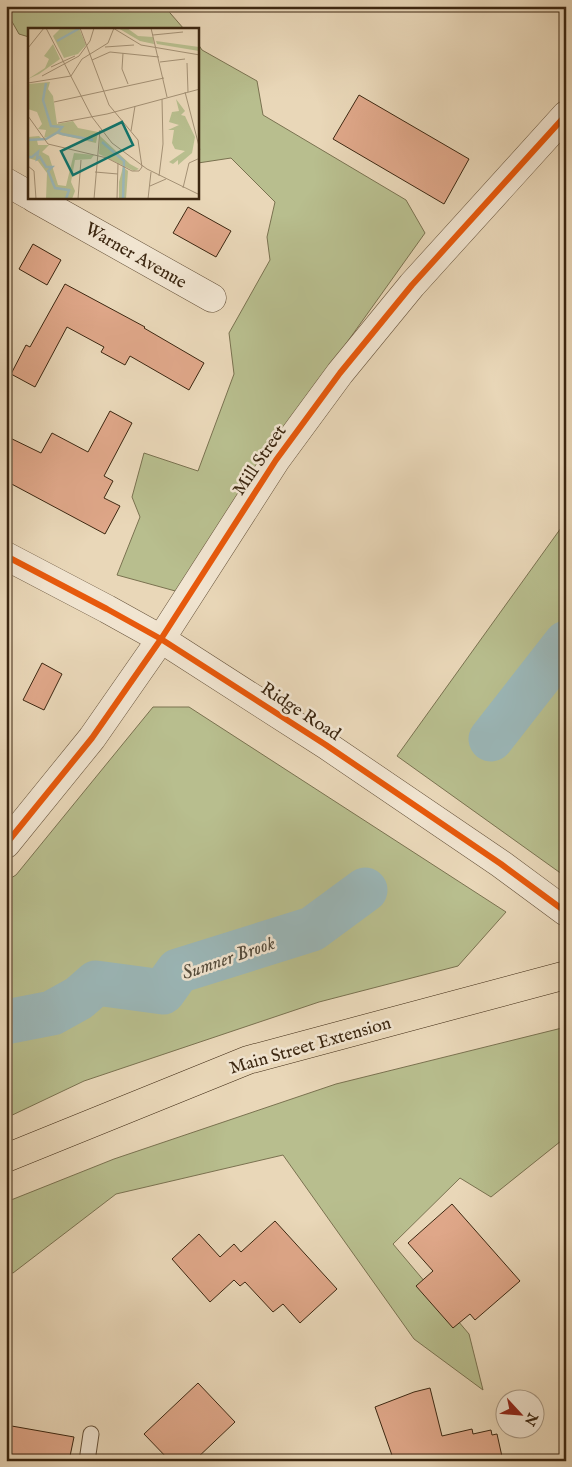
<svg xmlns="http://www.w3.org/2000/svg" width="572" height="1467" viewBox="0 0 572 1467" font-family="'IM FELL English',serif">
<rect width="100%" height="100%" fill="#e9d7b8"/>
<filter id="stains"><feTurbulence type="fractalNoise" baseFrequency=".004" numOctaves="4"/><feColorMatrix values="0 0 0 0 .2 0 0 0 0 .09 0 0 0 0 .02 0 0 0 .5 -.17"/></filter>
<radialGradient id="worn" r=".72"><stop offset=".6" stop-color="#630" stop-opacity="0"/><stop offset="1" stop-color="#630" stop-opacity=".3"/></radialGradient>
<!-- green -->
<g fill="#b8be8e" stroke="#7a7250">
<polygon points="6,6 164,6 184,29 29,29 29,37 19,34 6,11"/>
<polygon points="198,44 202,50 257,81 263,115 406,200 425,233 288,425 179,592 117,575 140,517 132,497 144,453 198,471 234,374 229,333 270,260 267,237 275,202 231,158 198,163"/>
<polygon points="566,521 566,877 397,756"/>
<polygon points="153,707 189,707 506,912 458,966 319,1002 84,1081 6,1118 6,881 16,875"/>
<polygon points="566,1027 566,1130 561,1141 491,1197 460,1178 393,1244 469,1334 483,1390 414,1339 283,1155 116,1194 13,1273 6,1272 6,1202 114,1159 336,1084"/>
</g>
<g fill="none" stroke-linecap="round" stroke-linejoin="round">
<!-- river -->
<g stroke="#9bb7b8" stroke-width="45">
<polyline points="491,739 566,643"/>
<polyline points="6,1022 52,1013 79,998 96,983 163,992 178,971 312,929 365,890"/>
</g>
</g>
<!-- building -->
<g fill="#dfa789" stroke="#3c2711">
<polygon points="359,95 469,159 444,204 333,139"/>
<polygon points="188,207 231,231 216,257 173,233"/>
<polygon points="33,244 61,260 47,285 19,269"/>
<polygon points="65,284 145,327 144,328 204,363 189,390 130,356 125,365 101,352 104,347 67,327 35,387 11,374 26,345 30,347"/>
<polygon points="110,411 132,423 104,476 113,481 104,498 120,506 105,534 6,481 6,436 41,453 52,433 88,452"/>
<polygon points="42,663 62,674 44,710 23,700"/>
<polygon points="452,1204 520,1281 475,1320 470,1314 453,1328 416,1286 433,1271 408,1243"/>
<polygon points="275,1221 337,1289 300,1323 283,1304 273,1312 245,1282 240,1286 234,1280 210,1302 172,1259 199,1234 220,1257 234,1244 241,1252"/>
<polygon points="198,1383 235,1422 194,1461 170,1461 144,1434"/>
<polygon points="430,1388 442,1436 472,1429 473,1434 491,1430 492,1435 497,1434 503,1461 394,1461 375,1407 414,1392"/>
<polygon points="6,1425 74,1437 69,1461 6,1461"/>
</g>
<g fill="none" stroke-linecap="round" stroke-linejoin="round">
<!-- lane casing -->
<g stroke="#67533b" stroke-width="17">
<polyline id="lane" points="87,1461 91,1434"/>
</g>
<!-- street casing -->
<g stroke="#67533b" stroke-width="29">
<g id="street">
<polyline points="6,182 29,195"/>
<polyline points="34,198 212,298"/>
<polyline points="6,556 107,609 161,639 326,745 501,864 566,912"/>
<polyline points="6,844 92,738 161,639 276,460 340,373 412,285 566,115"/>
</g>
</g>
<!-- primary casing -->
<g stroke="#3c2711" stroke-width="29">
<polyline id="primary" points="6,1158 248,1060 566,975"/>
</g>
<!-- lane -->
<use href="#lane" stroke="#f1e5d1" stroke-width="15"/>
<!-- street -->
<use href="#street" stroke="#f1e5d1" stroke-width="28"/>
<!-- primary -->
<use href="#primary" stroke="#e9d7b8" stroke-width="28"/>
<!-- cycleway casing -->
<g stroke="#f1e5d1" stroke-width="9">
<g id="cycleway">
<polyline points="6,556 107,609 161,639 326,745 501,864 566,912"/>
<polyline points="6,844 92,738 161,639 276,460 340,373 412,285 566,115"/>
</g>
</g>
<!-- cycleway -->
<use href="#cycleway" stroke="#e8590c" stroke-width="6"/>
</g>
<g text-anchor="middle" stroke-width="5" stroke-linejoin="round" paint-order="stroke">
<!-- street labels -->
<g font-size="18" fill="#3c2711" stroke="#f1e5d1">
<text transform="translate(136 255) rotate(30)" y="6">Warner Avenue</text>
<text transform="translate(259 460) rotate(-56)" y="6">Mill Street</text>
<text transform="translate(301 711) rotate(33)" y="6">Ridge Road</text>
<text transform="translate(310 1045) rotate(-16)" y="6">Main Street Extension</text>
</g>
<!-- water labels -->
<g font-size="19" font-style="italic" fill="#544b3b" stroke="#f1e5d1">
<text transform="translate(228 957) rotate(-19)" y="7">Sumner Brook</text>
</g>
</g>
<!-- overview -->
<g transform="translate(28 28)">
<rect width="171" height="171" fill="#e9d7b8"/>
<path d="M 33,0 L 51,0 L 58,17 L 50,26 L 36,30 L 25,8 ZM 90,0 L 99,0 L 110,8 L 125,9 L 126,16 L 112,13 ZM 128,13 L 171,19 L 171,23 L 129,16 ZM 25,16 L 32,31 L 11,46 L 0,51 L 17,40 L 21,31 L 16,28 ZM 22,54 L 20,61 L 25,68 L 29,96 L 45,93 L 50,100 L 70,104 L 68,115 L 29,106 L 16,110 L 18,102 L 10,101 L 14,96 L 9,84 L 0,81 L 0,56 ZM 148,71 L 157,83 L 153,87 L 157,88 L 167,109 L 164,125 L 150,137 L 150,132 L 145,136 L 141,134 L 157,123 L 147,121 L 144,115 L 146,102 L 140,102 L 151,97 L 141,94 L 144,84 L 151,83 ZM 11,108 L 14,111 L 9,112 L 10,117 L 21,117 L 14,124 L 21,128 L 30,157 L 38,158 L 46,125 L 66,127 L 63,131 L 47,132 L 43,154 L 47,163 L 44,171 L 18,171 L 19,145 L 10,133 L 0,130 L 0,109 ZM 72,108 L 102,136 L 111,141 L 106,143 L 71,126 ZM 95,139 L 100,143 L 98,171 L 91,171 L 91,154 Z" fill="#b8be8e"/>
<path fill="none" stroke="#9bb7b8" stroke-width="2.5" d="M 29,13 L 52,0M 18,55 L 15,72 L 23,98 L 34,99 L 30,104 L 34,106 L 65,112M 0,112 L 18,111 L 30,104M 74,114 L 96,133 L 95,171M 0,129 L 4,129 L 10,124 L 9,131 L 12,129 L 18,139 L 24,139 L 20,143 L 27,160 L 41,162 L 38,171"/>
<path fill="none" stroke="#a49175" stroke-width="1" d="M 18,0 L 64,89 L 84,115 L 119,141 L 172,167M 52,0 L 81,77 L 110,112 L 114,139M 85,0 L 113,17 L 172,27M 123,0 L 139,69M 125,7 L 155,4M 77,19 L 106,17M 0,20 L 16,0M 95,25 L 94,41 L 100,56M 64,32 L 82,24 L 131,29M 132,34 L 157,31M 159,35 L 160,64M 23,39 L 47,28M 14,48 L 51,28 L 62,13 L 66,0M 0,55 L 43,48 L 54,31 L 80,15 L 86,0M 157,64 L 172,122M 26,74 L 136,50M 0,88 L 20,116 L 79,130 L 104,143 L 111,143 L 114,139M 30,95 L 79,86 L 172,61M 103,103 L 107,78M 0,138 L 6,143 L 8,171M 67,144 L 90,146M 131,148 L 135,116 L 134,71M 122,158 L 138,151M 155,160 L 161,135 L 172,130M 50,171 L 53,132M 66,171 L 72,102M 89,171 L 90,135M 120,171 L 123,144"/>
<path fill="#0f766e" fill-opacity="0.15" stroke="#0f766e" stroke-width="2.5" d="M 94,94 L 105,117 L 45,147 L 33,123 Z"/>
<rect width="171" height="171" fill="none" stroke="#3c2711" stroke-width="2.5"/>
</g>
<!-- margin -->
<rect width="572" height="1467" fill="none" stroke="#e9d7b8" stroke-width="25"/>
<rect x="8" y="8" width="557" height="1452" fill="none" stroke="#3c2711" stroke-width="2.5"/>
<rect x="12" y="12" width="547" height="1442" fill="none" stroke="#3c2711"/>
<!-- north arrow -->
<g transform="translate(520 1414) rotate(116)"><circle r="24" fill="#f1e5d1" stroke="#a99984"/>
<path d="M0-4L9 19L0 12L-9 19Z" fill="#8f2418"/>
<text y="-8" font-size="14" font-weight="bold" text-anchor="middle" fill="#3c2711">N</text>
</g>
<rect width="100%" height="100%" filter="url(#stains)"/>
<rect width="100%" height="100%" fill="url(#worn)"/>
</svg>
